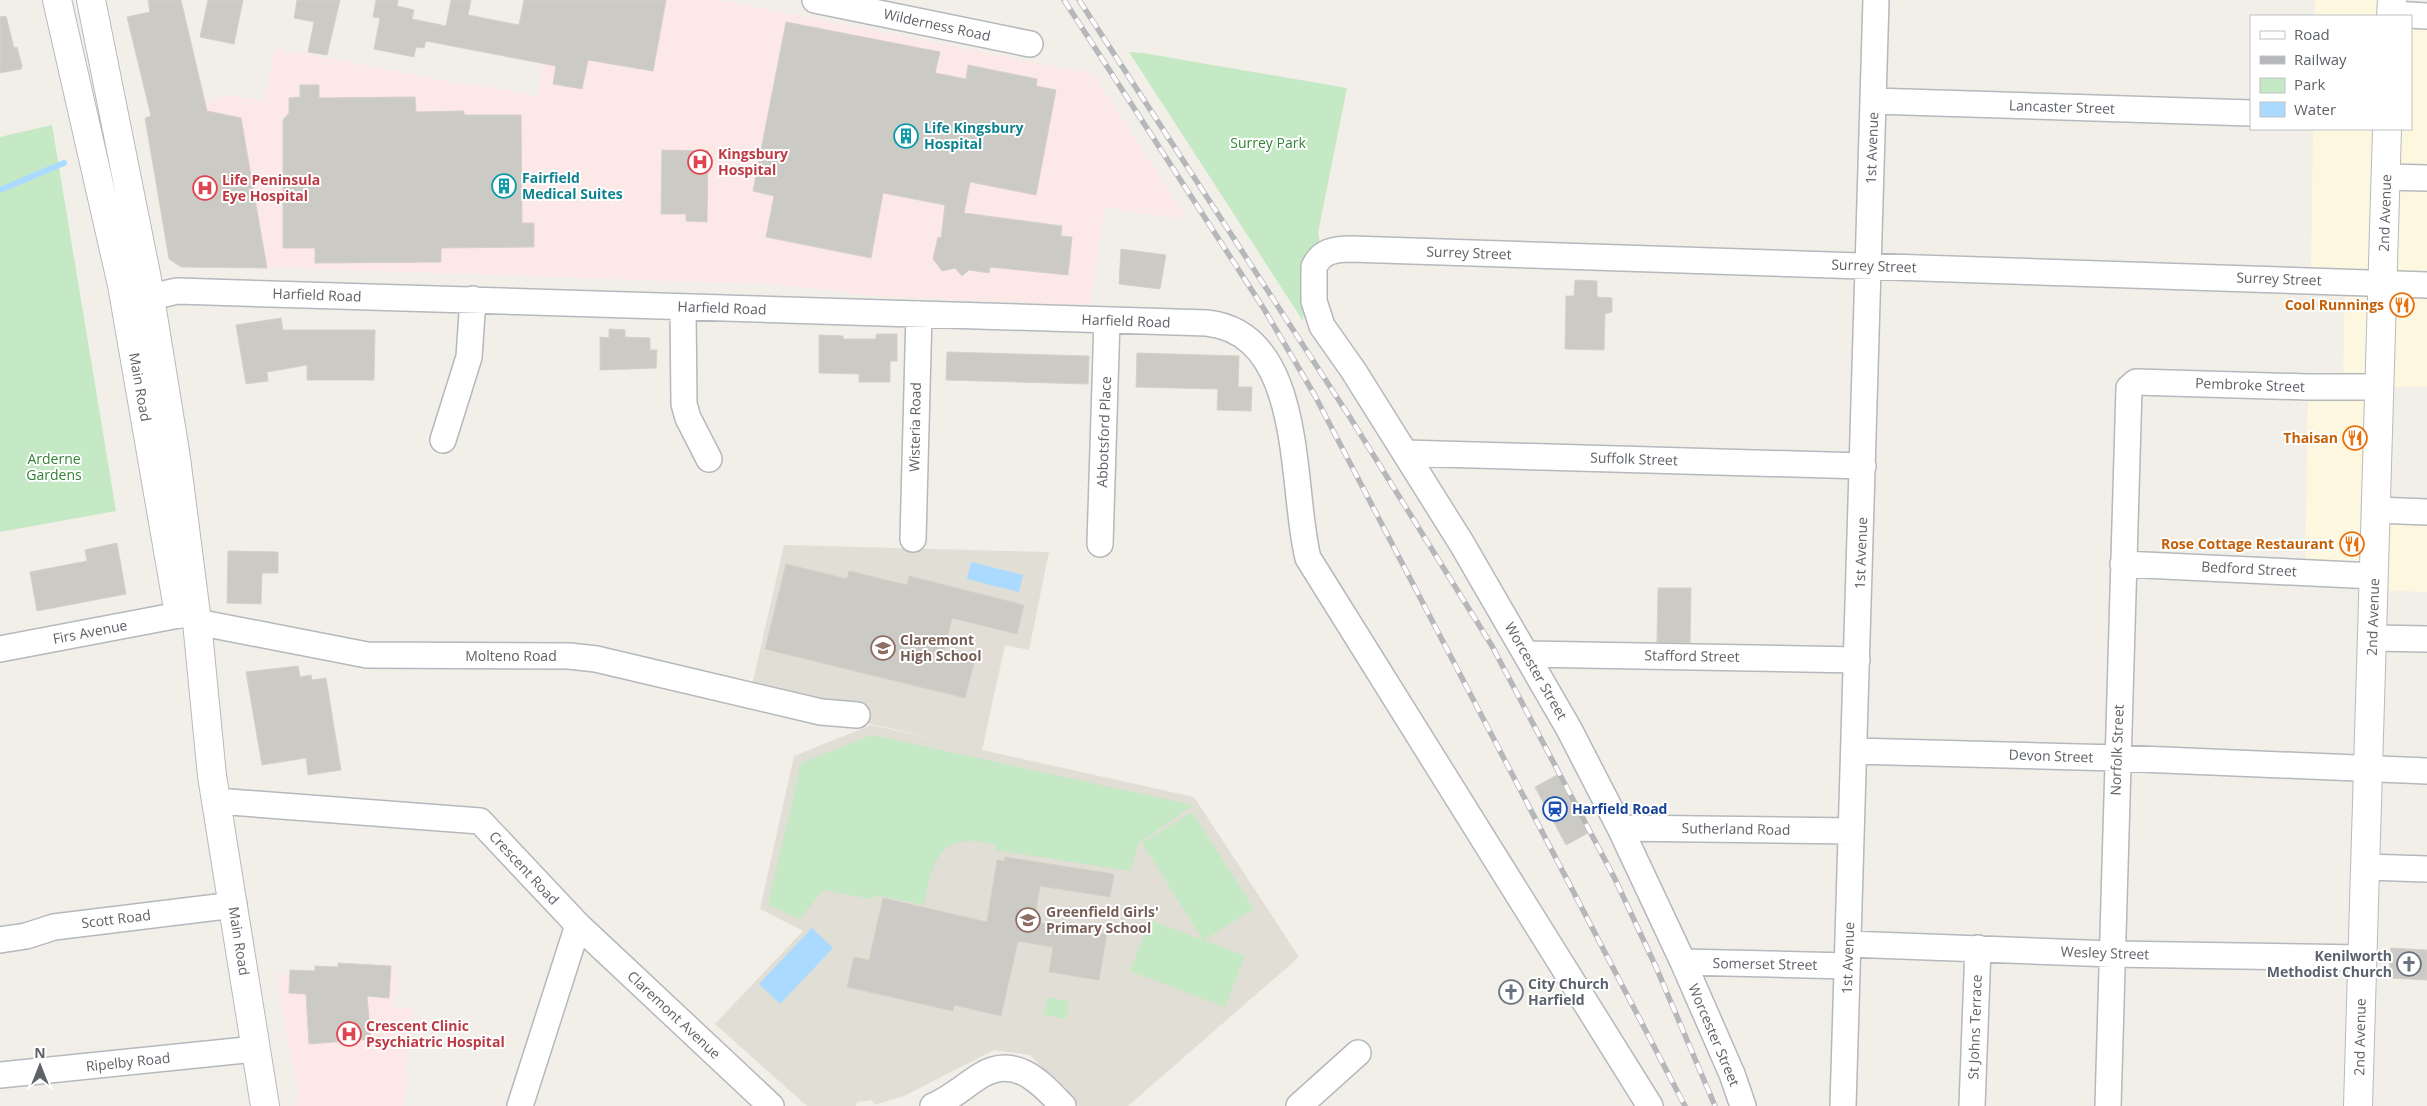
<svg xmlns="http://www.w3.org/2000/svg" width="2427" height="1106" viewBox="0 0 2427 1106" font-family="'Open Sans',sans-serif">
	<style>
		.commercial { fill: #fef7e0 }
		.education { fill: #e1ded6 }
		.medical { fill: #fce8e6 }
		.green { fill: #c5e8c5 }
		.water { fill: #aadaff }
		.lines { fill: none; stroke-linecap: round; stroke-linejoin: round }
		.stream { stroke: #aadaff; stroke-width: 6 }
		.building { fill: #cccac5; stroke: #d6d1c6 }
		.street-casing { stroke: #b5b8bc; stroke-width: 28 }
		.secondary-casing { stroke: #b6babf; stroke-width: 30 }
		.street { stroke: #fff; stroke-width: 25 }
		.secondary { stroke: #fff; stroke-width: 28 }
		.rail-casing { stroke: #b6b7b8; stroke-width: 5.5 }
		.rail { stroke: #fff; stroke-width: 4; stroke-dasharray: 11; stroke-linecap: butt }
		.labels { text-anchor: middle; stroke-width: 4; stroke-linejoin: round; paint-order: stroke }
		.street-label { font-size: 14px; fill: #5f6368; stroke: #fff }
		.culture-label { font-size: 14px; font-weight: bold; fill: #0d838f; stroke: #fff; text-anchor: start }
		.park-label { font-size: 14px; fill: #348238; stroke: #fff }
		.health-label { font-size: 14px; font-weight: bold; fill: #be3a42; stroke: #fff; text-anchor: start }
		.food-label { font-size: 14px; font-weight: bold; fill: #c56008; stroke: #fff; text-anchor: end }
		.education-label { font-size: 14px; font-weight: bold; fill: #785e54; stroke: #fff; text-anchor: start }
		.transit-label { font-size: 14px; font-weight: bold; fill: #164399; stroke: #fff; text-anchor: start }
		.worship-label { font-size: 14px; font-weight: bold; fill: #5b616d; stroke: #fff; text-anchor: end }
	</style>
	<rect width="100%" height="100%" fill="#f1efe8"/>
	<path class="commercial" d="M2315,0H2392L2427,16V387H2392L2376,509L2427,512V592L2374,590L2305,572L2308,387H2343L2345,282L2311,280L2313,129H2411V16H2315Z"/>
	<path class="education" d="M784,545L1049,552L1029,650L1005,645L982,750L1194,797L1299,957L1128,1106H1078L1030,1055L994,1050L904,1096L874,1105L872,1100L857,1102L856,1106H807L715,1024L803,931L760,909L794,756L871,725L949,742L858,721L752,685Z"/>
	<path class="medical" d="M556,0H720L1093,74L1187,218L1146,214L1105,207L1090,305L881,297L783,285L267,267H181L169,259L145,118L228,95L264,101L275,48L473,86L474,84L537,96Z
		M338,963L396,966L397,987L393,1007L413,1009L405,1071L408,1072L404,1106H294L300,1095L287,1038L277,973L290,974V970L315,971V966L337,967Z"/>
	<path class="green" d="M1129,52L1143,53L1347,88L1318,233L1321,246L1306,270L1303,321Z
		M52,125L116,511L0,532V137Z
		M872,735L1193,805L1139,843L1130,871L996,850V845C986,843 975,840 965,841C933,844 929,881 924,905L876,895L871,899L823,890L800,919L768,905L801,763Z
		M1192,812L1254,909L1204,940L1245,956L1225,1007L1130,971L1150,920L1203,940L1142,843Z
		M1047,997L1069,1001L1066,1019L1044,1015Z"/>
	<path class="water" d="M971,562L1023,575L1019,592L967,579Z
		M812,928L833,948L780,1004L759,984Z"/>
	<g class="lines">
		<path class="stream" d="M0,190L64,163"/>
	</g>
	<path class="building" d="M148,0H181L207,111L241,118L267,268L181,267L169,259L145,118L151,116L127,17L150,12Z
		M208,0H243L234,44L200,37Z
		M297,0H340L327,55L308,52L314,22L294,18Z
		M376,0H398L397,6L414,10L412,19L446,26L451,0H471L468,15L519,25L524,0H666L653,71L588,60L582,89L553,84L556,66L426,41L424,48L416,47L414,57L374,49L380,18L373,17Z
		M6,16L14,48L17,47L22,66L21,69L0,73V17Z
		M786,22L940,52L935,73L966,79L968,65L1037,79L1036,86L1056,90L1036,195L970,182L964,213L1062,226L1061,236L1072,237L1068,275L990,267L989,273L969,270L962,276L955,268L942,271L933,259L938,237L941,238L945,205L883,193L871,258L766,237L774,196L753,191Z
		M300,85H319V98L415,97L416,112L464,111V115H521L522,223H534V247L441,248V262L315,263V248H283V120L289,113V98L300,97Z
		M662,150L708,151L707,222L686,221V214H661Z
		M1121,249L1166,255L1160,289L1119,284Z
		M1575,280L1597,281V297L1612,298V312L1605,314L1604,350L1565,349L1566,296H1574Z
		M281,318L283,330H375L374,380H307V365L267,372L268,381L246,384L236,325Z
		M609,329L625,330V337L650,338V350H657L656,368L600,370V337L609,338Z
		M876,334H897V361H890V382H859V374L819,373V335L843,336V339H876Z
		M947,352L1089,356L1088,384L946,380Z
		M1137,353L1239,356L1238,387H1252L1251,411L1217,410L1218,389L1136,387Z
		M117,543L126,594L37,611L30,572L87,561L85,550Z
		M228,551L278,552V573H262L261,604L227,603Z
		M786,564L847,579L849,571L907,585L909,576L1024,605L1017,634L952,618L943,656L974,663L965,698L765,649Z
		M1658,588H1691L1690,643L1657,642Z
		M298,666L300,677L311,675L312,680L326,678L341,770L308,775L306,758L262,765L246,672Z
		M1557,775L1588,833L1566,845L1535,787Z
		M1005,857L1114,874L1110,897L1040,886L1034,922L1107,934L1099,980L1049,972L1053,947L1018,941L1001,1016L954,1005L953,1011L847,987L854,957L869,960L883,898L987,922L997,860L1004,861Z
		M2391,948L2427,950V980L2389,978Z
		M338,963L391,966L389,998L367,996L371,1039L309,1044L306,994L289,993L290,970L315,971V966L338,967Z"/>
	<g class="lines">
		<g class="street-casing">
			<path id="street" d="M815,0L1030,44
				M2391,14L2427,16
				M1873,101L2251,113
				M2386,177L2427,178
				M130,302L177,291L1207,323C1306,334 1290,487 1308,558L1650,1106
				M683,307L684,404L688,418L709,459
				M443,440L469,357L473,299
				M1405,453L1863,466
				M2376,510L2427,512
				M913,539L919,314
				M1100,544L1107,320
				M2123,564L2374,576
				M197,622L367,655L569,656L596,659L821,712L857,715
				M2373,638L2427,639
				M0,649L179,615
				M1527,654L1857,660
				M1854,751L2117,758L2427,771
				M216,801L480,821L578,925L771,1106
				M1620,828L1851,831
				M2366,867L2427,869
				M0,940L26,936L54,927L234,905
				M1848,944L2112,954L2362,958
				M1683,962L1847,966
				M0,1075L256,1049
				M520,1106L578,925
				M933,1106C950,1099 964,1086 980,1076C1015,1054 1040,1082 1063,1106
				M1299,1106L1358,1053
				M1743,1106L1732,1074L1683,962L1620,828L1569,729L1462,544L1353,370L1322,326L1314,301V267C1321,251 1335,249 1351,249L2427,285
				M1843,1106L1876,0
				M1972,1106L1978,948
				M2108,1106L2129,388L2136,382L2308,387H2380"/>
		</g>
		<g class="secondary-casing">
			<path id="secondary" d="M57,0L122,285L179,614
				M91,0L147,279L176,458L197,622L212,776L265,1106
				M2391,16L2392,0
				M2358,1106L2387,129"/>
		</g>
		<use href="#street" class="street"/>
		<use href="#secondary" class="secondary"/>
		<g class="rail-casing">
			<path id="rail" d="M1064,0L1264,309L1314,394L1685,1106
				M1079,0L1351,419L1492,646L1615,879L1656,967L1715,1106"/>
		</g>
		<use href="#rail" class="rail"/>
	</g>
	<defs>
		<g id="building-ring" transform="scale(1.25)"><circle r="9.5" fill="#fff" stroke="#0f9aa8" stroke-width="1.5"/><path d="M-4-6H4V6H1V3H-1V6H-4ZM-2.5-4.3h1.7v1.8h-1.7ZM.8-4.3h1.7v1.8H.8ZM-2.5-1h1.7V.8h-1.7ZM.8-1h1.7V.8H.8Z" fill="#0f9aa8"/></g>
		<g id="hospital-ring" transform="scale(1.25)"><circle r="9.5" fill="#fff" stroke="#e0444e" stroke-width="1.5"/><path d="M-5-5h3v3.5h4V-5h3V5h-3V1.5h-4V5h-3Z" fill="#e0444e"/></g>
		<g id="restaurant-ring" transform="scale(1.25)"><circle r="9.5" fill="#fff" stroke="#e8710a" stroke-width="1.5"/><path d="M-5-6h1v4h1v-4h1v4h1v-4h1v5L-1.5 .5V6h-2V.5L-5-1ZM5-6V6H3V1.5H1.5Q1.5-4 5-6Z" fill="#e8710a"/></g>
		<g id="school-ring" transform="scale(1.25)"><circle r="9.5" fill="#fff" stroke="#8d6e63" stroke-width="1.5"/><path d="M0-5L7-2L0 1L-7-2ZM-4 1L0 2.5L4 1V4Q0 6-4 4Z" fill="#8d6e63"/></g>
		<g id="station-ring" transform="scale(1.25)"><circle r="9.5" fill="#fff" stroke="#1a4fb4" stroke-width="1.5"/><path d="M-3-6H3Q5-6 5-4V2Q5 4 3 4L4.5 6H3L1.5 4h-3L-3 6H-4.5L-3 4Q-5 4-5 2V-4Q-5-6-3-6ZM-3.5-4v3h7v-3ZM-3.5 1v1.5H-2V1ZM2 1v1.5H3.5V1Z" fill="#1a4fb4"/></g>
		<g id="church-ring" transform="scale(1.25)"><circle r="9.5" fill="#fff" stroke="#6b7280" stroke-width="1.5"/><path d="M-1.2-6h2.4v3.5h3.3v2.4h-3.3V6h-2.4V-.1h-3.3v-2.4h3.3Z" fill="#6b7280"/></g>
	</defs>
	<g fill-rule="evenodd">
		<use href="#building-ring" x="906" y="136"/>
		<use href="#hospital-ring" x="700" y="162"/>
		<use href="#building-ring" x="504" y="186"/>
		<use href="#hospital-ring" x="205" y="188"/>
		<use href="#restaurant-ring" x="2402" y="305"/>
		<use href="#restaurant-ring" x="2355" y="438"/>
		<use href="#restaurant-ring" x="2352" y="544"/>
		<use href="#school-ring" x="883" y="648"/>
		<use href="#station-ring" x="1555" y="809"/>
		<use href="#school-ring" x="1028" y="920"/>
		<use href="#church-ring" x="2409" y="964"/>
		<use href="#church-ring" x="1511" y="992"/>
		<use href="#hospital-ring" x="349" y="1034"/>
	</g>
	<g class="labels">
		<g class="street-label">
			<text transform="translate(937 25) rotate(12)" y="5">Wilderness Road</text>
			<text transform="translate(2062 107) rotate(2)" y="5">Lancaster Street</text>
			<text transform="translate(1872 148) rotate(-88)" y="5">1st Avenue</text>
			<text transform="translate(2385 213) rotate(-88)" y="5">2nd Avenue</text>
			<text transform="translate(1469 253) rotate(2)" y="5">Surrey Street</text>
			<text transform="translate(1874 266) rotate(2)" y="5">Surrey Street</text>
			<text transform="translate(2279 279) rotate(2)" y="5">Surrey Street</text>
			<text transform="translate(317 295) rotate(2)" y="5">Harfield Road</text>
			<text transform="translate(722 308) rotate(2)" y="5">Harfield Road</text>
			<text transform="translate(1126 321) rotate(2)" y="5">Harfield Road</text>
			<text transform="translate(2250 385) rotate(2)" y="5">Pembroke Street</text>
			<text transform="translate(140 387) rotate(80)" y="5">Main Road</text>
			<text transform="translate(915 427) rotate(-89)" y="5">Wisteria Road</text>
			<text transform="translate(1104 432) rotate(-88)" y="5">Abbotsford Place</text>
			<text transform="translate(1634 459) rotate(2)" y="5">Suffolk Street</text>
			<text transform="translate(1861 553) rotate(-88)" y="5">1st Avenue</text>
			<text transform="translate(2249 569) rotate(3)" y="5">Bedford Street</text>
			<text transform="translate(2373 617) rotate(-88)" y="5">2nd Avenue</text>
			<text transform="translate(90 632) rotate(-11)" y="5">Firs Avenue</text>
			<text x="511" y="661">Molteno Road</text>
			<text transform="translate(1692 656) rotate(1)" y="5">Stafford Street</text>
			<text transform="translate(1536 671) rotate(60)" y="5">Worcester Street</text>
			<text transform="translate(2117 750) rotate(-88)" y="5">Norfolk Street</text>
			<text transform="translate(2051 756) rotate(2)" y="5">Devon Street</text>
			<text transform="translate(1736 829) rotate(1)" y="5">Sutherland Road</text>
			<text transform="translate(524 868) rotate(47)" y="5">Crescent Road</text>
			<text transform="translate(116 919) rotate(-7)" y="5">Scott Road</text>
			<text transform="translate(239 941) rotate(81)" y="5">Main Road</text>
			<text transform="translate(2105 953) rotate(2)" y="5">Wesley Street</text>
			<text transform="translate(1848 958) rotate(-88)" y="5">1st Avenue</text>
			<text transform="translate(1765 964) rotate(1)" y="5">Somerset Street</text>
			<text transform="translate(674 1015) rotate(43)" y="5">Claremont Avenue</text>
			<text transform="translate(1975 1027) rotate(-88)" y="5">St Johns Terrace</text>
			<text transform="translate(1714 1035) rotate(67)" y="5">Worcester Street</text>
			<text transform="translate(2360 1037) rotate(-89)" y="5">2nd Avenue</text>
			<text transform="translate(128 1062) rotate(-6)" y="5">Ripelby Road</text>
		</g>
		<g class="culture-label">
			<text x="924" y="133">Life Kingsbury<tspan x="924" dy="16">Hospital</tspan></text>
			<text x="522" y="183">Fairfield<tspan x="522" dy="16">Medical Suites</tspan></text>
		</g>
		<g class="park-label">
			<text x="1268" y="148">Surrey Park</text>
			<text x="54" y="464">Arderne<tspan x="54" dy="16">Gardens</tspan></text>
		</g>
		<g class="health-label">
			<text x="718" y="159">Kingsbury<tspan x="718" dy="16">Hospital</tspan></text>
			<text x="222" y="185">Life Peninsula<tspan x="222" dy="16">Eye Hospital</tspan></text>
			<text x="366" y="1031">Crescent Clinic<tspan x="366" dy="16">Psychiatric Hospital</tspan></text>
		</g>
		<g class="food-label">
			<text x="2384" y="310">Cool Runnings</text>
			<text x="2338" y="443">Thaisan</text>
			<text x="2334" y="549">Rose Cottage Restaurant</text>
		</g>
		<g class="education-label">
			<text x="900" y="645">Claremont<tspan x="900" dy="16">High School</tspan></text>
			<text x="1046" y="917">Greenfield Girls'<tspan x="1046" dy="16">Primary School</tspan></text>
		</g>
		<g class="transit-label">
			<text x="1572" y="814">Harfield Road</text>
		</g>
		<g class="worship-label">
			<text x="2392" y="961">Kenilworth<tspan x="2392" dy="16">Methodist Church</tspan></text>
			<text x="1528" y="989" text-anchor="start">City Church<tspan x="1528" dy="16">Harfield</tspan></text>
		</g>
	</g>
	<rect x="2250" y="15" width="162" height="115" fill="#ffffff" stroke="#bfc1c3"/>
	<rect x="2260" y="31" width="25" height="8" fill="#ffffff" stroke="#bfc1c3"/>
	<text x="2294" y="40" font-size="15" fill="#5f6368">Road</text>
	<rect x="2260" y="56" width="25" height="8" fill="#b6b7b8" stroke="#bfc1c3"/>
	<text x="2294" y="65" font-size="15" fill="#5f6368">Railway</text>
	<rect x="2260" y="78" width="25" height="15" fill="#c5e8c5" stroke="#bfc1c3"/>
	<text x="2294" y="90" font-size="15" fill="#5f6368">Park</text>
	<rect x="2260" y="102" width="25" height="15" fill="#aadaff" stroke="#bfc1c3"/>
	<text x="2294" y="115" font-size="15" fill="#5f6368">Water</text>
	<g transform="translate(40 1066)" stroke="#ffffff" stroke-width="4" paint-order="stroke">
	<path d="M0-4L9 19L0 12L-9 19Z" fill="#5f6368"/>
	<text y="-8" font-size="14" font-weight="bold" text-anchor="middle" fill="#5f6368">N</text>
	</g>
</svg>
